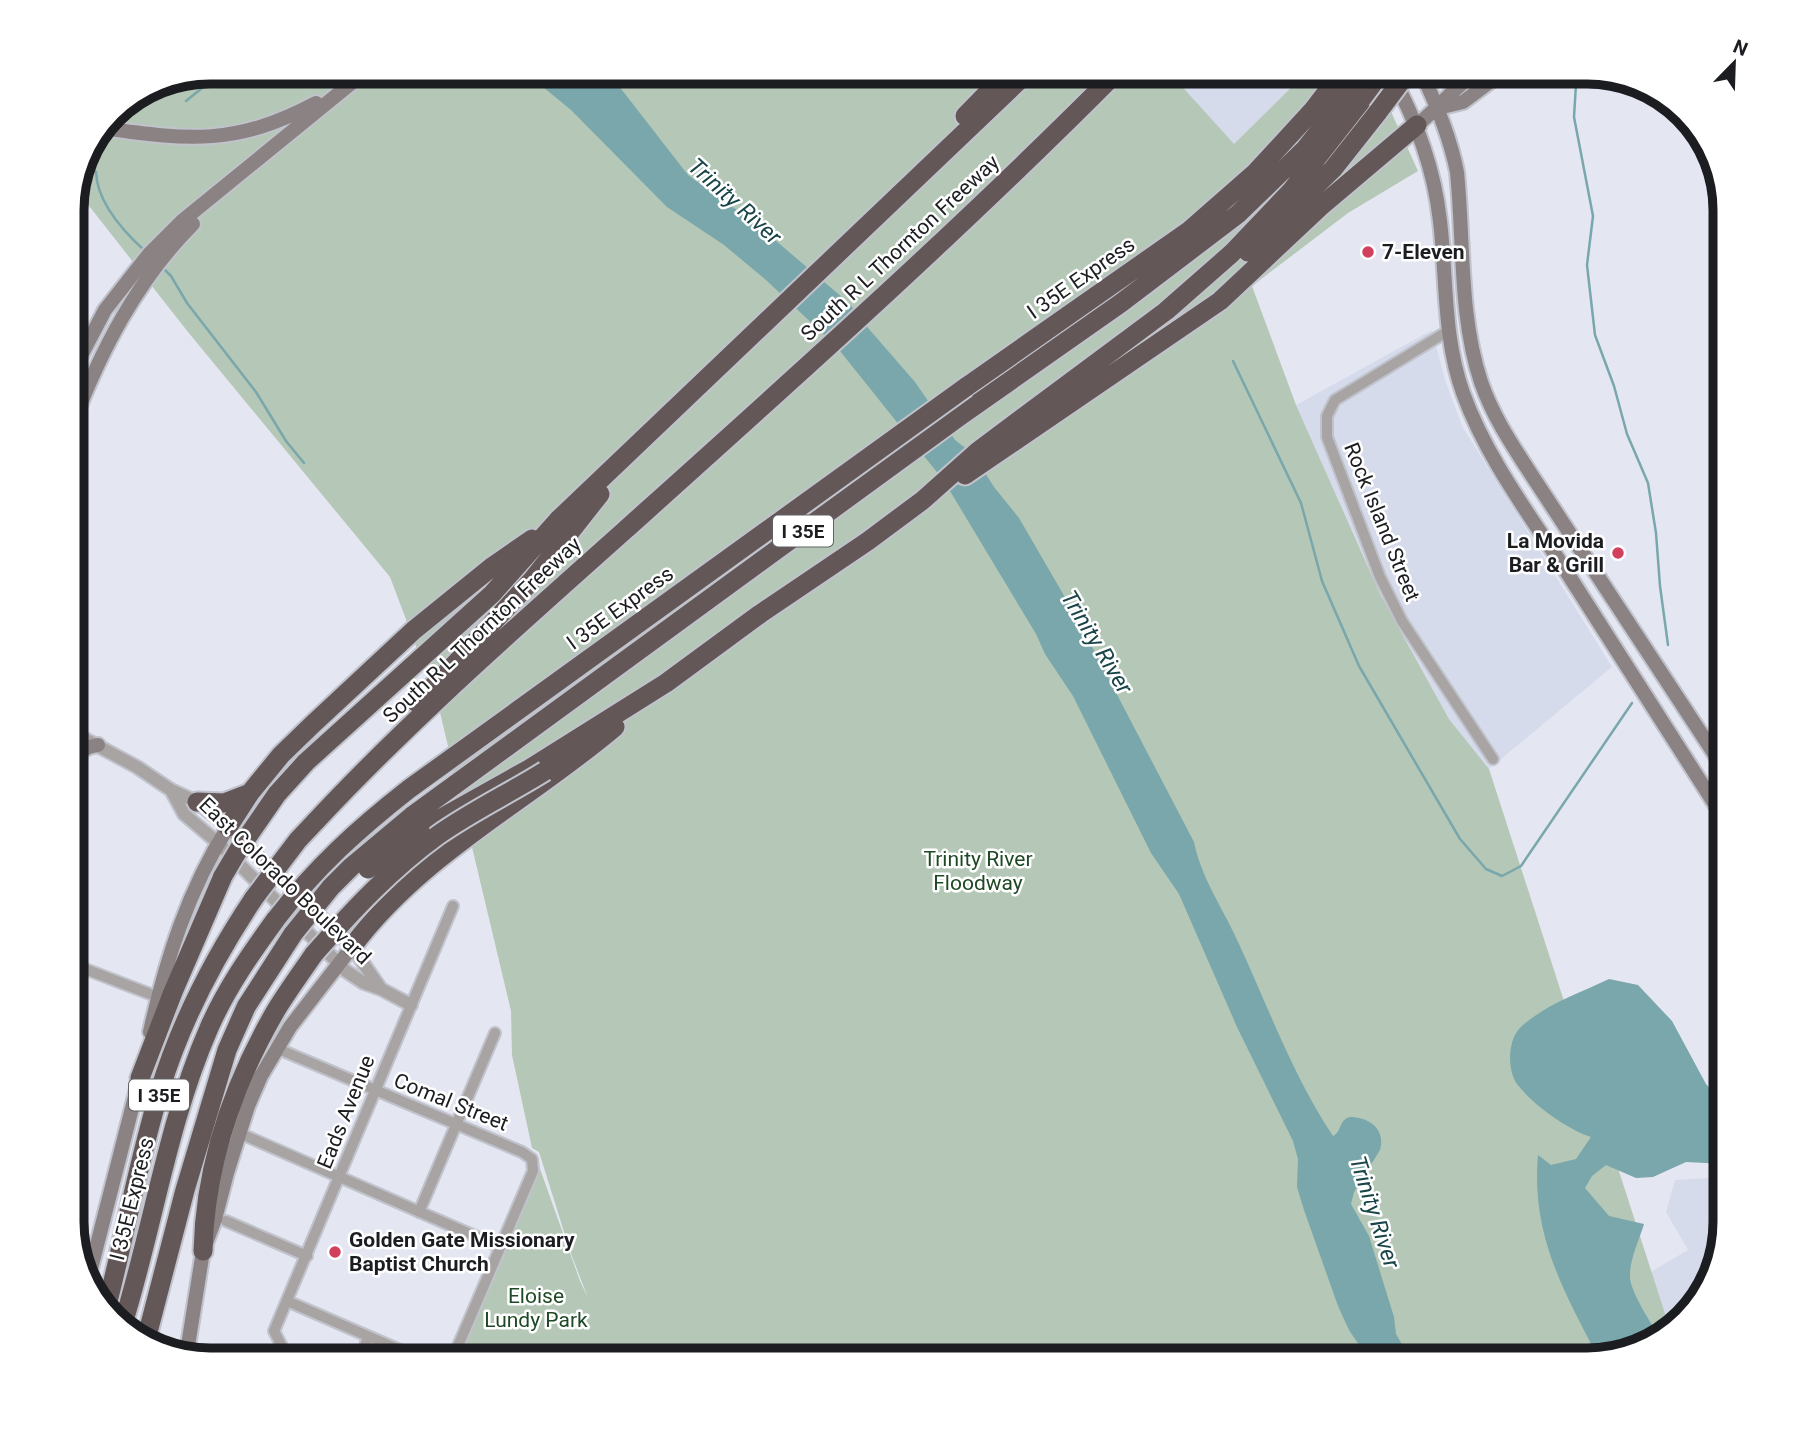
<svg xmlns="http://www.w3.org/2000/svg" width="1797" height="1432" viewBox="0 0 1797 1432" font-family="Roboto,sans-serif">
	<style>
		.built { fill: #d6dbec }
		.green { fill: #b5c7b6 }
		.water { fill: #79a7ab }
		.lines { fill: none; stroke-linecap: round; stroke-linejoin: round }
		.stream { stroke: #79a7ab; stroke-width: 2.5 }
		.minor-casing { stroke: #c0c3cc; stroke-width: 14 }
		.tertiary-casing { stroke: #c0c3cc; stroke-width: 16 }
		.secondary-casing { stroke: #c0c3cc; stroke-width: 18 }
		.motorway-casing { stroke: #c0c3cc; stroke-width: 23 }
		.minor { stroke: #a9a4a4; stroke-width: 10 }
		.tertiary { stroke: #a9a4a4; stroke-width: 12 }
		.secondary { stroke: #8b8383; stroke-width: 14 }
		.motorway { stroke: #635758; stroke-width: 19 }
		.motorway-bridge-casing { stroke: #c0c3cc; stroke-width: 23; stroke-linecap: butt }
		.motorway-bridge { stroke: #635758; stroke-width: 19 }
		.poi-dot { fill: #d1415e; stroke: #fff; stroke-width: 2.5 }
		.labels { text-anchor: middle; stroke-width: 5; stroke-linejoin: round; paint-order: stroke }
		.shield { fill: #fff; stroke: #606164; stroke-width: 2 }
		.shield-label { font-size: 19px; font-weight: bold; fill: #1c1d21 }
		.street-label { font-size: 21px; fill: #1c1d21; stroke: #fff }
		.poi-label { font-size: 21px; font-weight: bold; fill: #1c1d21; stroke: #fff; text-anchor: start }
		.park-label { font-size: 21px; fill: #1e4924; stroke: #fff }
		.water-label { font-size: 23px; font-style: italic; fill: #194448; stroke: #fff }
		.rim { fill: none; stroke: #1c1d21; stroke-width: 9 }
	</style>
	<rect width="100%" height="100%" fill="#e4e7f2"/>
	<path class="built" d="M1169,72H1307L1234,145Z
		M1432,330L1445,380L1462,426L1612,667L1489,769L1449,719L1380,594L1296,405Z
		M1725,1177V1222L1691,1313L1672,1328L1642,1277L1688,1250L1666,1212L1675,1180Z"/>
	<path class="green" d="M210,72H1169L1234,144L1307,72H1373L1418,171L1348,213L1252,286L1296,405L1380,594L1449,719L1489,769L1670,1329L1648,1346L1587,1360H458L539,1166L580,1281L588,1298L570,1251L539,1152L532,1148L512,1055L511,1011L438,704L390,577L188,332L75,188L86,149L119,106L158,82Z"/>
	<path class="water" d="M525,72H608L688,175L755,223L850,304L862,321L915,382L955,440L973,454L994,487L1019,518L1077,618L1194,842C1201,878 1224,910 1239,944C1269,1009 1293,1076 1333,1136C1342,1132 1339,1119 1350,1117C1369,1117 1386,1129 1380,1150L1354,1192L1351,1204L1369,1236L1394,1317L1396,1334L1411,1360H1369L1349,1330L1338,1306L1304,1210L1297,1187L1298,1159L1293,1141L1237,1027L1179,894L1151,853L1073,696L1045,654L1036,634L944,481L836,346L766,280L724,245L667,207L571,110Z
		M1609,979L1638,985L1672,1021L1706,1084L1725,1105V1164L1686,1162L1653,1177L1636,1178L1606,1165L1592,1176L1585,1188L1609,1216L1644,1224C1639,1241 1629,1260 1630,1278C1631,1292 1651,1324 1660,1337L1648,1346L1598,1357C1563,1290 1531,1234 1538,1155L1551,1165L1576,1159L1591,1137C1567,1129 1533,1105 1517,1084C1507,1070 1508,1041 1519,1029C1543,1005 1580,993 1609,979Z"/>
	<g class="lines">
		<path class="stream" d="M1580,72L1576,84L1574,117L1593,216L1587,265L1595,335L1614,386L1627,434L1648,483L1656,533L1660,586L1668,645
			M186,101L222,72
			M82,162L96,172
			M96,172C97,202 124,232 145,251
			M163,268L171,276L187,303L256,392L286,441L304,463
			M1233,361L1301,503L1322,581L1359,666L1460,839L1486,869L1502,876L1521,866L1632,703"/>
		<g class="minor-casing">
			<path id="minor" d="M1448,331L1335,400L1327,416V437L1380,577L1402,621L1493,759
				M72,381L87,388
				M72,964L158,997
				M276,1048L522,1152L532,1159L533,1171L452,1360
				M239,1133L500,1247
				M419,1212L495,1033
				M226,1221L307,1256
				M287,1301L423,1360
				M289,1360L274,1331L453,906
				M361,1360L368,1336"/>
		</g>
		<g class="tertiary-casing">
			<path id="tertiary" d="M72,732L137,767L171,790L197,802L221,821L352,947L381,989
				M171,790L184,814L218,843L346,971L364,983L381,989L411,1005"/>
		</g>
		<g class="secondary-casing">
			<path id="secondary" d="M1390,72C1416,119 1434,167 1440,221C1447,279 1443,337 1463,393C1486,457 1529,514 1566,571C1619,654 1672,737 1725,820
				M1421,72C1437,105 1450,137 1457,172C1464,242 1459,316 1481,382C1492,414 1509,440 1527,468L1725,770
				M1438,108L1463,102L1503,72
				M1417,125C1438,108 1454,88 1476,72
				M102,128C190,140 235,146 316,103
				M72,373L105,310L149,254L182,221L365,72
				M72,425C101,351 136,281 193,224
				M72,756L89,747L98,745
				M72,894L74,881L72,837
				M150,1032C166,959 188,891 228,827
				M87,1284L142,1069
				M187,1352L203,1251L215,1219L227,1173L248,1106L261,1076L290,1027L352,947"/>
		</g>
		<g class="motorway-casing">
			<path id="motorway" d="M965,116L1008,72
				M1248,252L1333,169L1378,112
				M966,387L1190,230L1255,173L1313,110L1342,72
				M965,475L1220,301L1320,207L1417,125
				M417,703L454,665L533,579L600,494
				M277,794L306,762L492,594L558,520L1028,72
				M197,802L224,803L250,793
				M412,816L960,416L1121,303L1238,214L1305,149L1366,73
				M315,822C411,719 519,625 624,531C791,381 959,231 1117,72
				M228,827L250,793L281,755L313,724L414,630L493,566L532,539
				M420,830L529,769L666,683L760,614L868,541L923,500L978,451L1166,311L1232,253L1291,191L1359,104L1381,72
				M352,947C421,854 528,801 615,727
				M140,1078L173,992L223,876
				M203,1251C205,1167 233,1085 275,1012C287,992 301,973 314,954
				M106,1309C125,1236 138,1162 160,1090C181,1021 214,958 254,898
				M122,1327C153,1228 167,1124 209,1028C226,989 251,953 276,919
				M147,1336L185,1190L227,1050L246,1007L293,934"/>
		</g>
		<use href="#minor" class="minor"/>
		<use href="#tertiary" class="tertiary"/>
		<use href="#secondary" class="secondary"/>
		<use href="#motorway" class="motorway"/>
		<g class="motorway-bridge-casing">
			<path id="motorway-bridge" d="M1378,112L1408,72
				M368,869L420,830
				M223,876L239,849L277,794
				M254,898L298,840L315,822
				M276,919C316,867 358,829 409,789L966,387
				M293,934L331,887L351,867L412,816
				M314,954C353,910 391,869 438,835C472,811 510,793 545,771"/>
		</g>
		<use href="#motorway-bridge" class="motorway-bridge"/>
	</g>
	<g class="poi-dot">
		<circle cx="1368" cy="252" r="7"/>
		<circle cx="1618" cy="553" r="7"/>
		<circle cx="335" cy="1252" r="7"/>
	</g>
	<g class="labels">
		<g class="shield">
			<rect x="773" y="515.5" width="60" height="31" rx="5"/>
			<rect x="129" y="1079.5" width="60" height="31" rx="5"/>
		</g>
		<g class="shield-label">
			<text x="803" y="538">I 35E</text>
			<text x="159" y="1102">I 35E</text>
		</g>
		<g class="street-label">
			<text transform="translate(900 248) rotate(-43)" y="7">South R L Thornton Freeway</text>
			<text transform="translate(1081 278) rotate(-35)" y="7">I 35E Express</text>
			<text transform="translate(1382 522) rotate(68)" y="7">Rock Island Street</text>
			<text transform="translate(620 608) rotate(-36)" y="7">I 35E Express</text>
			<text transform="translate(482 630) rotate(-43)" y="7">South R L Thornton Freeway</text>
			<text transform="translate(285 881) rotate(44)" y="7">East Colorado Boulevard</text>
			<text transform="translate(451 1102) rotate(22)" y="7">Comal Street</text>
			<text transform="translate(346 1112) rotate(-68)" y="7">Eads Avenue</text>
			<text transform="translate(132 1199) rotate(-76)" y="7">I 35E Express</text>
		</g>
		<g class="poi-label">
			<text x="1382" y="259">7-Eleven</text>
			<text x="1604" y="548" text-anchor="end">La Movida<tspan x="1604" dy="24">Bar &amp; Grill</tspan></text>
			<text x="349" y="1247">Golden Gate Missionary<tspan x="349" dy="24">Baptist Church</tspan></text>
		</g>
		<g class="park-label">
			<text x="978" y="866">Trinity River<tspan x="978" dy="24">Floodway</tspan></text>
			<text x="536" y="1303">Eloise<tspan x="536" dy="24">Lundy Park</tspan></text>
		</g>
		<g class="water-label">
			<text transform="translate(735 201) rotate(42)" y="8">Trinity River</text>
			<text transform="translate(1097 642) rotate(59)" y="8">Trinity River</text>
			<text transform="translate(1375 1212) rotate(72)" y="8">Trinity River</text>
		</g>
	</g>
	<path d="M0 0H1797V1432H0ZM210 84H1587A126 126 0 0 1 1713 210V1222A126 126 0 0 1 1587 1348H210A126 126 0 0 1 84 1222V210A126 126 0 0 1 210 84Z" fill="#fff" fill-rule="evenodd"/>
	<path class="rim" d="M210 84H1587A126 126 0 0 1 1713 210V1222A126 126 0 0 1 1587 1348H210A126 126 0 0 1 84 1222V210A126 126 0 0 1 210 84Z"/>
	<g transform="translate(1734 63) rotate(23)" stroke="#ffffff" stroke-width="5" paint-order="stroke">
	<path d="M0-5L12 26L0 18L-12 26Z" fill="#1c1d21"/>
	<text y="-10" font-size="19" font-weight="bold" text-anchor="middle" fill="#1c1d21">N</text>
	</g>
</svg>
